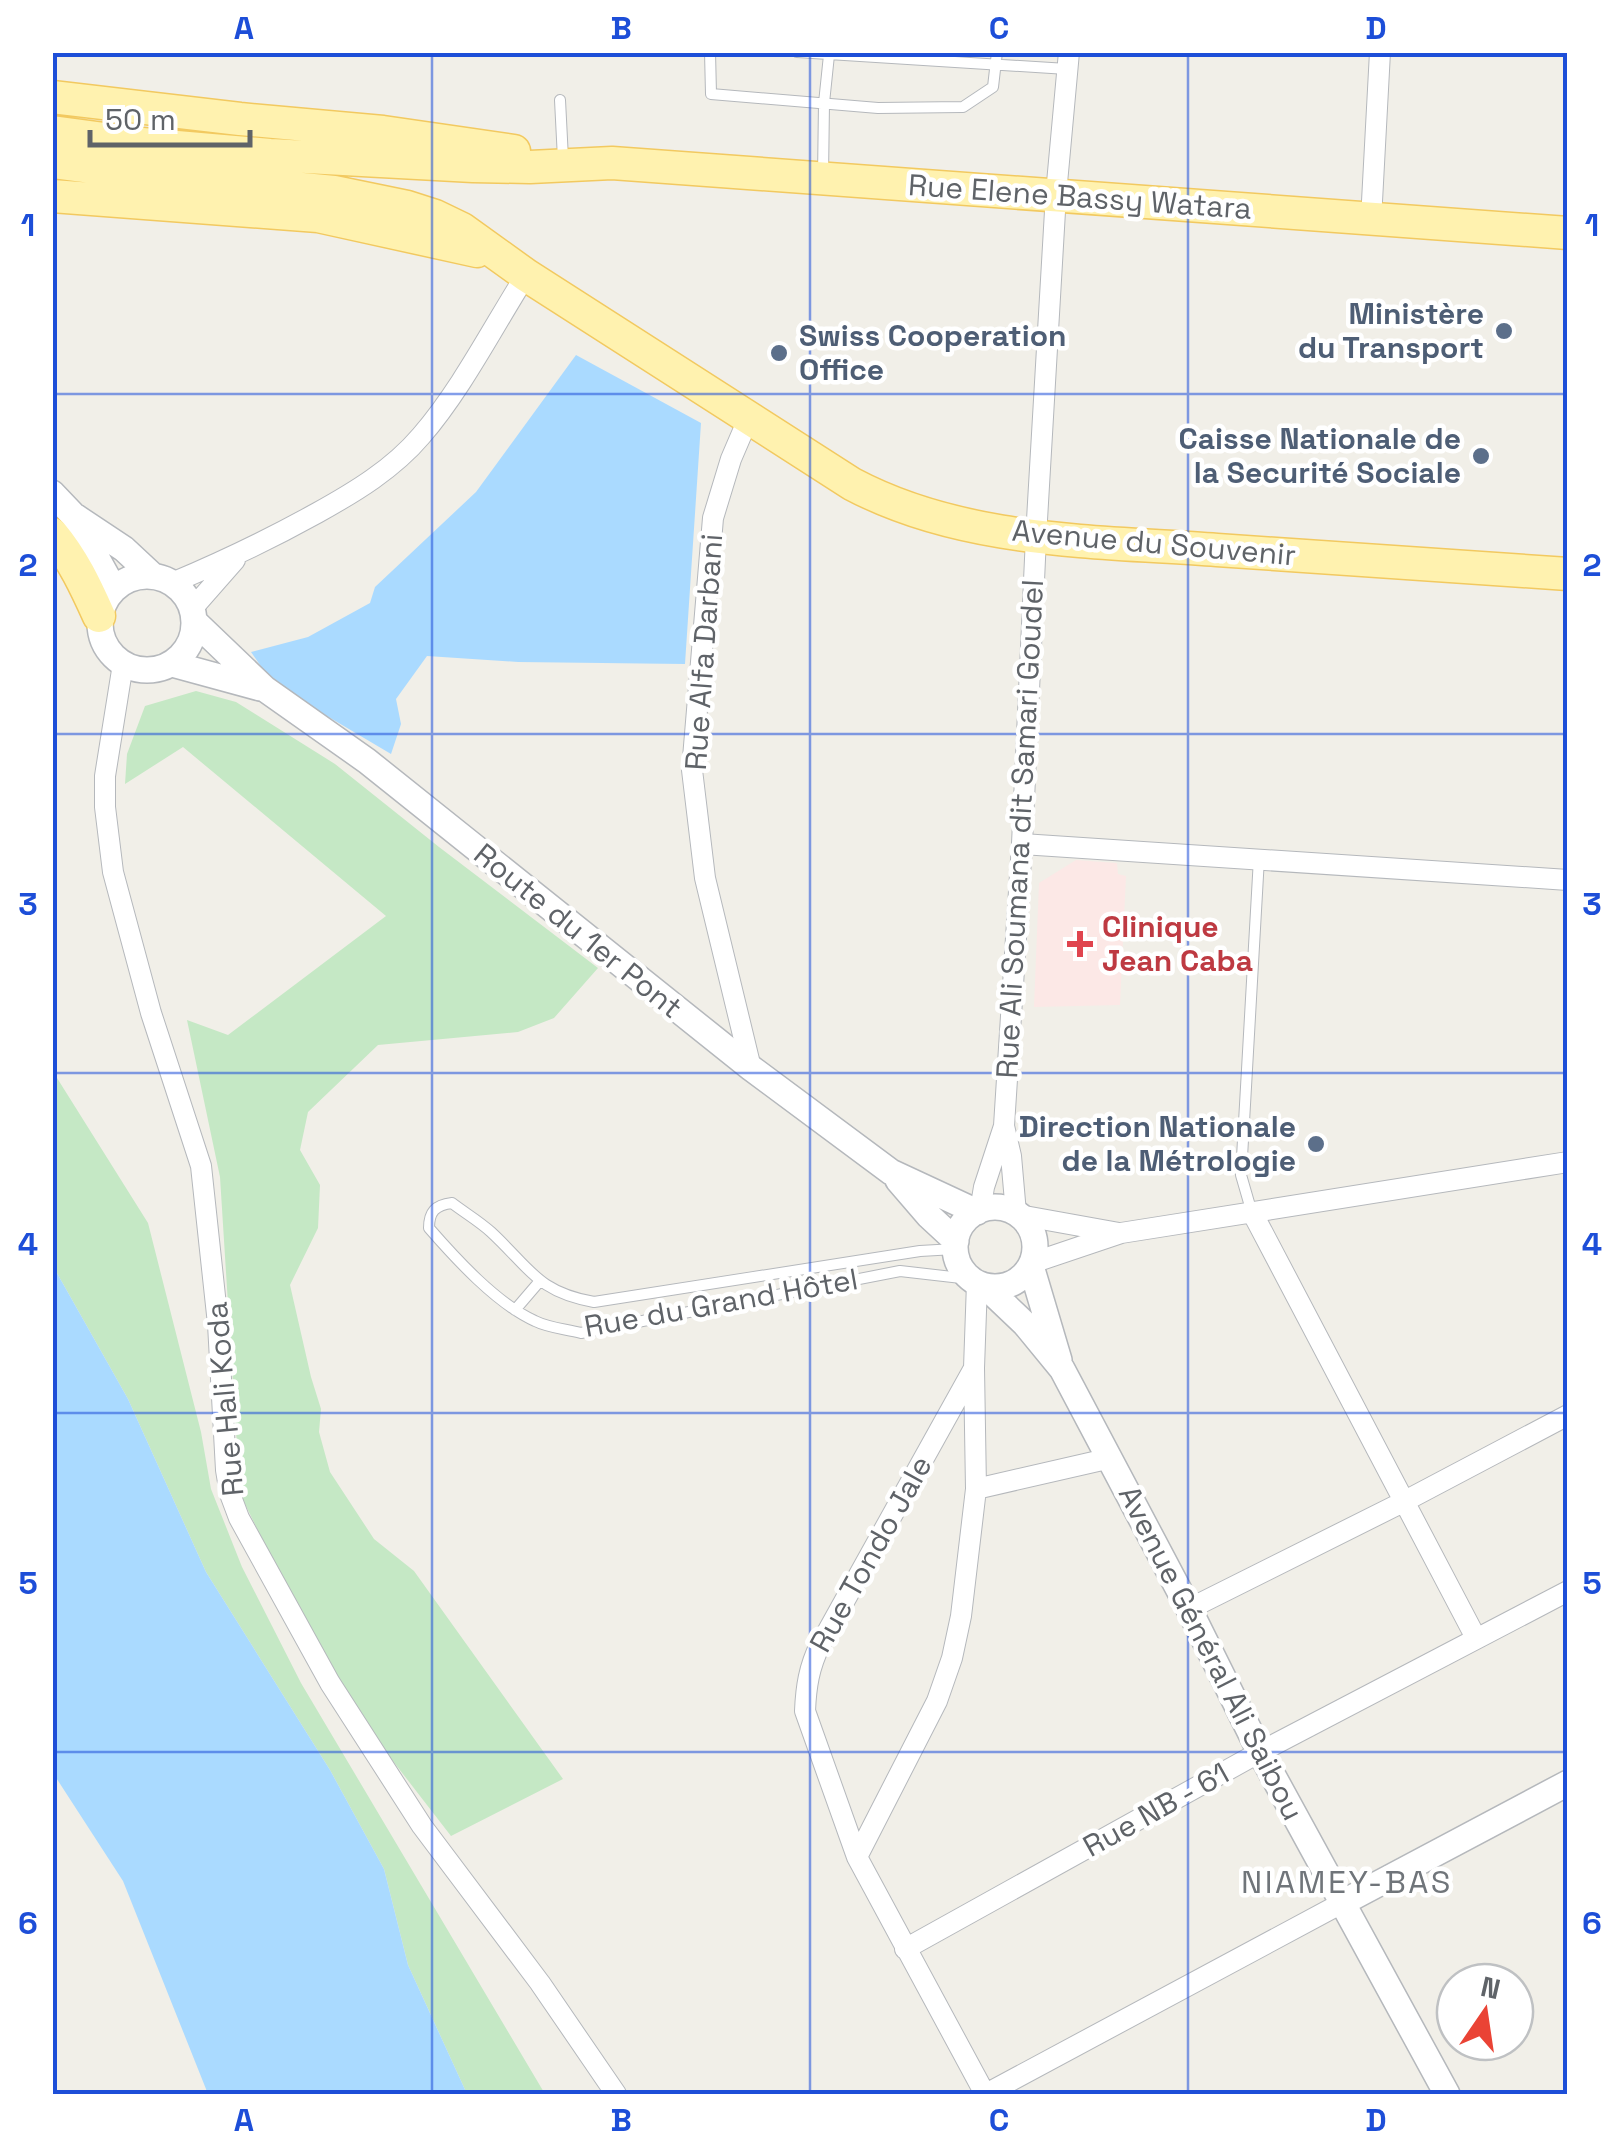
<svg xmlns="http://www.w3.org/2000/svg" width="1620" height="2147" viewBox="0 0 1620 2147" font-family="'Space Grotesk',sans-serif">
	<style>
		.medical { fill: #fce8e6 }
		.green { fill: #c5e8c5 }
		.water { fill: #aadaff }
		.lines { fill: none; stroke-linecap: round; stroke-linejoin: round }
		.service-casing { stroke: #b5b8bc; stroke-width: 12 }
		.minor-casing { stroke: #b5b8bc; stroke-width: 22 }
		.tertiary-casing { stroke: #b5b8bc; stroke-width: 28 }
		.primary-casing { stroke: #f2c960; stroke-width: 35 }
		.service { stroke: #fff; stroke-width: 10 }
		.minor { stroke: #fff; stroke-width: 20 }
		.tertiary { stroke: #fff; stroke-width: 25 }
		.primary { stroke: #fff2af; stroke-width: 32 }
		.grid { fill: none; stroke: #1d4ed8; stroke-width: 2.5; stroke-opacity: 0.55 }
		.service-dot { fill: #5c6f8a; stroke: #fff; stroke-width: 4 }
		.health-dot { fill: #e0444e; stroke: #fff; stroke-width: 4 }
		.labels { text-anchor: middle; stroke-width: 9; stroke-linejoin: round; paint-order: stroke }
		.street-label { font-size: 30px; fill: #5f6368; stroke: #fff }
		.service-label { font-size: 30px; font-weight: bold; fill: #4e5e75; stroke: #fff; text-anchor: end }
		.health-label { font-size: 30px; font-weight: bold; fill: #be3a42; stroke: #fff; text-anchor: start }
		.neighbourhood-label { font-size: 32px; letter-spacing: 2.5px; fill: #70757a; stroke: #fff }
		.neatline { fill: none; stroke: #1d4ed8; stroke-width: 4 }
		.grid-label { font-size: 32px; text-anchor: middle; font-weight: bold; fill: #1d4ed8 }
	</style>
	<rect width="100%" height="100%" fill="#f1efe8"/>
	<path class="medical" d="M1076,860L1117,863L1118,874L1126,876L1120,1005L1034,1007L1039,883Z"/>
	<path class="green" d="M196,691L236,702L335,764L439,847L598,968L554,1018L518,1032L378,1045L308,1112L300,1150L320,1185L318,1228L290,1285L311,1377L321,1409L319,1432L330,1472L374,1539L414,1571L563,1779L451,1836L372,1734L327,1670L240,1494L220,1177L187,1020L228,1035L386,916L183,747L125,784L127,754L145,706Z
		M52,1070L148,1223L201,1432L211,1489L242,1567L301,1683L545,2094H467L408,1965L384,1869L330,1770L206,1572L128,1399L53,1266Z"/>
	<path class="water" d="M576,355L701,423L685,664L518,662L427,656L396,699L401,724L391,754L273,684L251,652L308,637L370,603L375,587L476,492Z
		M53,1266L128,1399L206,1572L330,1770L384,1869L408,1965L467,2094H208L123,1881L53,1773Z"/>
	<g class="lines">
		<g class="service-casing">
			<path id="service" d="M710,52L711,94L878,108L963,107L993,87L997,52
				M797,52L1067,69
				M560,100L563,159
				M823,176L824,103L829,55
				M1252,1213L1241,1175L1259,858
				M955,1249L920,1251L594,1302C537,1292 530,1268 491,1232C479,1221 465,1213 452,1203C435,1205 429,1212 429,1228C456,1259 497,1304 535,1321C549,1328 566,1329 581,1333L900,1271L970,1279
				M515,1310L539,1282"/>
		</g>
		<g class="minor-casing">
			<path id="minor" d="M1371,220L1380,52
				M749,417L731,459L713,518L692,770L705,878L751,1068
				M172,583C222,562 270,539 317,513C355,492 393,469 421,436C461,390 493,327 526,275
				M192,609L235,560
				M123,664L105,776V807L113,872L151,1013L201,1166L218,1324L226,1470L230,1494L239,1518L330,1683L422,1826L540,1983L616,2094
				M1022,844L1568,880
				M1004,1126L1011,1156L1016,1213
				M980,1211L984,1187L1004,1126L1022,844L1036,537L1056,194L1069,52
				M1253,1214L1476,1638
				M1019,1215L1119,1233
				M1032,1263L1121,1233L1568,1162
				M974,1368L820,1645C809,1667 806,1687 805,1711L857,1857L985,2094
				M976,1489L1111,1458
				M1189,1609L1405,1501L1568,1415
				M857,1857L937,1701L952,1658L961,1616L976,1489L974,1368L977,1283
				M905,1949L1260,1752L1568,1591
				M986,2094L1342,1903"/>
		</g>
		<g class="tertiary-casing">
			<path id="tertiary" d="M52,493L73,515L114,589
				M73,515L124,549L153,576
				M100 623a47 47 0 1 1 94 0a47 47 0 1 1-94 0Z
				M194,621L265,689L367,761L751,1068L891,1172L977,1212
				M172,664L260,688
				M898,1180L929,1216L956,1241
				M955 1247a40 40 0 1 1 80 0a40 40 0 1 1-80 0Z
				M1031,1266L1059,1360
				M985,1286L1025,1324L1062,1369L1189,1609L1260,1752L1447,2094
				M1342,1903L1568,1783"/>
		</g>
		<g class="primary-casing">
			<path id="primary" d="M52,97L240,119L383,132L514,151
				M52,132L142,144L270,155L473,166L530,167L612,163L1568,233
				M52,162L144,174L334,192L407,207L435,216L462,229L526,275L852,484C963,543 1095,541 1217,550C1334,558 1451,566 1568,574
				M52,196L318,216L477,251
				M52,534C73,559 86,587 99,616"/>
		</g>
		<use href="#service" class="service"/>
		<use href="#minor" class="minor"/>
		<use href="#tertiary" class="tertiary"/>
		<use href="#primary" class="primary"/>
	</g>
	<path class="grid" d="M432,52V2094M810,52V2094M1188,52V2094M52,394H1568M52,734H1568M52,1073H1568M52,1413H1568M52,1752H1568"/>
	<g class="service-dot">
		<circle cx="1504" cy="331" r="10"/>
		<circle cx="779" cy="353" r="10"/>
		<circle cx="1481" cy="456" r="10"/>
		<circle cx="1316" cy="1144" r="10"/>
	</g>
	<path class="health-dot" d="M1075 929h10v10h10v10h-10v10h-10v-10h-10v-10h10z"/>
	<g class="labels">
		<g class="street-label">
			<text transform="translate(1080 197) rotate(4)" y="10">Rue Elene Bassy Watara</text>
			<text transform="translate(1154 543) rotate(5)" y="10">Avenue du Souvenir</text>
			<text transform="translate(704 652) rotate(-86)" y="10">Rue Alfa Darbani</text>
			<text transform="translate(1020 829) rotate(-87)" y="10">Rue Ali Soumana dit Samari Goudel</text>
			<text transform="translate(578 931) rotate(39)" y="10">Route du 1er Pont</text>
			<text transform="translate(721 1303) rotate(-10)" y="10">Rue du Grand Hôtel</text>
			<text transform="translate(225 1399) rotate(-95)" y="10">Rue Hali Koda</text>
			<text transform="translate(871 1554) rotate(-61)" y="10">Rue Tondo Jale</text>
			<text transform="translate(1211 1653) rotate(63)" y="10">Avenue Général Ali Saibou</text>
			<text transform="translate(1156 1810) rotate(-29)" y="10">Rue NB - 61</text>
		</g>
		<g class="service-label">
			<text x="1484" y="324">Ministère<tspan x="1484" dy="34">du Transport</tspan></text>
			<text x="799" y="346" text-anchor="start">Swiss Cooperation<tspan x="799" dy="34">Office</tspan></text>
			<text x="1461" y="449">Caisse Nationale de<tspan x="1461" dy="34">la Securité Sociale</tspan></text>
			<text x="1296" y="1137">Direction Nationale<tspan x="1296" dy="34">de la Métrologie</tspan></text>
		</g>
		<g class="health-label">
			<text x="1102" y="937">Clinique<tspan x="1102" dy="34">Jean Caba</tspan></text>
		</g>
		<g class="neighbourhood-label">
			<text x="1347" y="1893">NIAMEY-BAS</text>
		</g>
	</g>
	<rect width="1620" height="2147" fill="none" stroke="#ffffff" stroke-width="110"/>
	<g transform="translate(1485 2012) rotate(13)"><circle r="48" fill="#ffffff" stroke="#bfc1c3" stroke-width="2.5"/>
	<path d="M0-8L18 38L0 25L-18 38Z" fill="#ea4335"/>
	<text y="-15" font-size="28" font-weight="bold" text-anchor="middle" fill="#5f6368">N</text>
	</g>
	<path d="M90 130v15h160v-15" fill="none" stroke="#5f6368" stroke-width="5"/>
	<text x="105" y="130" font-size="30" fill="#5f6368" stroke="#ffffff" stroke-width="8" paint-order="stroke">50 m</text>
	<rect x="55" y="55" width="1510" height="2037" class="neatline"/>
	<g class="grid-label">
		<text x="244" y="39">A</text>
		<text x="621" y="39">B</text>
		<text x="999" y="39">C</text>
		<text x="1376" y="39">D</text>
		<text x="28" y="236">1</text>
		<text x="1592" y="236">1</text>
		<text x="28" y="576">2</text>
		<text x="1592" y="576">2</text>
		<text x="28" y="915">3</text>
		<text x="1592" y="915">3</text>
		<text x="28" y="1255">4</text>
		<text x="1592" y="1255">4</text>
		<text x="28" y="1594">5</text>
		<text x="1592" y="1594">5</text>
		<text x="28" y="1934">6</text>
		<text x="1592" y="1934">6</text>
		<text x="244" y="2131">A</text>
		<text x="621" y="2131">B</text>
		<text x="999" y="2131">C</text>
		<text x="1376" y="2131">D</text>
	</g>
</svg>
